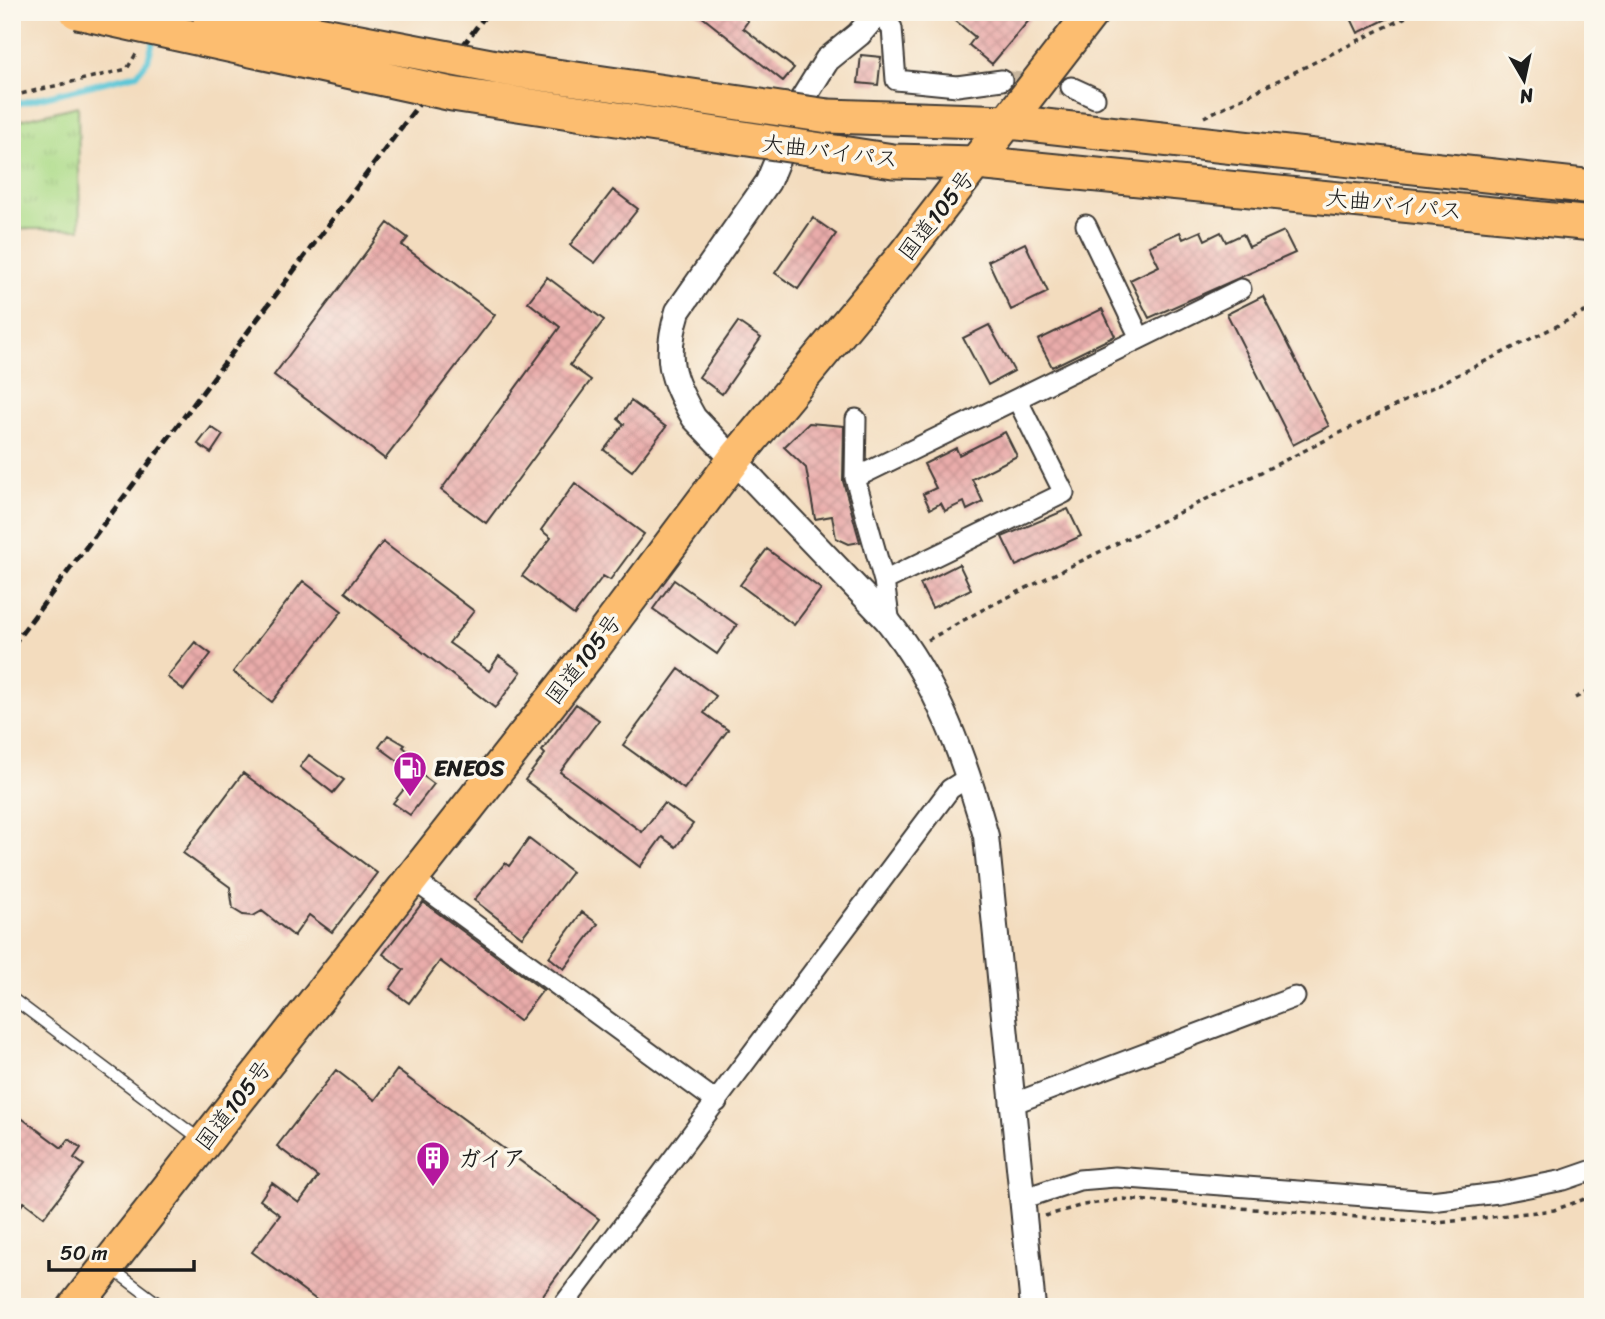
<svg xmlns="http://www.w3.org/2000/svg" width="1605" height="1319" viewBox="0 0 1605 1319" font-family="Sriracha,'Klee One',sans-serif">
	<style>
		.grass { fill: url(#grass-tufts); stroke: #647c52; stroke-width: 2 }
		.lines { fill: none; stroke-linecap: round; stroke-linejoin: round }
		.stream { stroke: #5bc6d7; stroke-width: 6 }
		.building { fill: url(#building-cross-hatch) }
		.minor-tunnel { stroke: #c8b69e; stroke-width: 19; stroke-dasharray: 19 10; stroke-linecap: butt }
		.service-casing { stroke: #3c3934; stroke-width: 13 }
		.minor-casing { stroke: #3c3934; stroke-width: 23 }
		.tertiary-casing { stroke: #3c3934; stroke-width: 28 }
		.trunk-casing { stroke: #3c3934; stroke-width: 37 }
		.path { stroke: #3c3934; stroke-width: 3.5; stroke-dasharray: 5 5; stroke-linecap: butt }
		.service { stroke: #fff; stroke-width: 10 }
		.minor { stroke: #fff; stroke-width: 19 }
		.tertiary { stroke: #fff; stroke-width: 24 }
		.trunk { stroke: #fcbd6f; stroke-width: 33 }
		.rail { stroke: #1c1c1c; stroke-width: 5; stroke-dasharray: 10 5; stroke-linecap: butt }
		.trunk-bridge-casing { stroke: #3c3934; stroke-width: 37; stroke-linecap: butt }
		.trunk-bridge { stroke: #fcbd6f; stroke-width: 33 }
		.labels { text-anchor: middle; stroke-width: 7; stroke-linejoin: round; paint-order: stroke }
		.street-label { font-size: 23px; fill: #1c1c1c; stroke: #fbf7ec }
		.poi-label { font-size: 23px; font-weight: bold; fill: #1c1c1c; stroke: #fbf7ec; text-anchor: start }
	</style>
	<defs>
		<pattern id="grass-tufts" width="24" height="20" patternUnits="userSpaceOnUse" patternTransform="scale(1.75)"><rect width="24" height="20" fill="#acdb88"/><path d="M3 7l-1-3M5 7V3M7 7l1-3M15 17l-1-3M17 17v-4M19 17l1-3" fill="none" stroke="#93bb75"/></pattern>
		<pattern id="building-cross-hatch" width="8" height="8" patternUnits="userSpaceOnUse" patternTransform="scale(1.75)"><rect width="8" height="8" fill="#e9acaa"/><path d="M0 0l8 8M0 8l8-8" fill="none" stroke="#c79392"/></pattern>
	</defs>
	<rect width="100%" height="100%" fill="#fbf7ec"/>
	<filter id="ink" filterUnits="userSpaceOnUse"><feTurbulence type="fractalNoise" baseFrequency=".0143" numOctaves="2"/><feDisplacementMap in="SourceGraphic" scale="14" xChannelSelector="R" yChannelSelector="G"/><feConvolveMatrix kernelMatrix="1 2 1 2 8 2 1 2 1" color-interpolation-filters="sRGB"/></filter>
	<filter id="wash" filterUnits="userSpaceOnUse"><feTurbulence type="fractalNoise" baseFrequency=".00686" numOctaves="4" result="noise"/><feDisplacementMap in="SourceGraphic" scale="28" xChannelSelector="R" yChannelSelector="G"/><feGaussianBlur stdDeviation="1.57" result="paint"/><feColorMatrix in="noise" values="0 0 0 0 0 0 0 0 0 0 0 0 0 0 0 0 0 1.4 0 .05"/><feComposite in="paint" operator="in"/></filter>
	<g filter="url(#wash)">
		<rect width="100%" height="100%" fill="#f3dcbe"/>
		<path class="grass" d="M78,106L80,229H12V122Z"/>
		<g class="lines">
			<path class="stream" d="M370,12H395
				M12,105L137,74L148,60L154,38"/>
		</g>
		<g id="blocks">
			<path class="building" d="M696,12H736L748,21L743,28L794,68L783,81Z
				M945,12H1036L992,64L969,45L975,37Z
				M1348,12H1401L1358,33Z
				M861,55L881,57L878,85L858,83Z
				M613,190L638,209L595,263L570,245Z
				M813,218L836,234L798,289L775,273Z
				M388,223L408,238L402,245L495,315L385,459L274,375Z
				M1201,231L1205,240L1221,232L1226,242L1243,234L1249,247L1284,231L1295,253L1149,318L1130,280L1159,266L1149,246L1180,232L1183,239Z
				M1025,243L1048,292L1011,310L988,261Z
				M547,277L604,320L570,365L591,380L486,523L441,490L560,327L528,302Z
				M1263,296L1329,426L1293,445L1227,314Z
				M1102,309L1115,336L1052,367L1038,340Z
				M738,322L761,338L722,394L699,377Z
				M989,325L1014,371L988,385L963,338Z
				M631,401L666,427L632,471L604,450L624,424L618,419Z
				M809,423L844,426L843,481L860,542L849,544L836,538L832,516L815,519L806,468L784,447Z
				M211,427L223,435L211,453L198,444Z
				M1005,432L1017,456L972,479L983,502L967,510L964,502L945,511L941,503L930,509L923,494L936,488L924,464L956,448L959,455Z
				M575,483L644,534L610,580L603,576L574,615L522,576L551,538L541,530Z
				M1068,509L1081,536L1016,566L1002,537Z
				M383,542L474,611L449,643L489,671L499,656L521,672L495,708L345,592Z
				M767,549L821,589L794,625L740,585Z
				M959,564L971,589L932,608L920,584Z
				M674,580L737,625L717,654L653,609Z
				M303,581L342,611L272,702L233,672Z
				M195,642L211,654L184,690L167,677Z
				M679,669L716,696L704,713L728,730L684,789L623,745Z
				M576,704L599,720L560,772L642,832L664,803L693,824L676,847L662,837L640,867L525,780L545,754L542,751Z
				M388,735L405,745L403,747L424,764L418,772L434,784L410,815L393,803L416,774L379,747Z
				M309,755L344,780L333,793L300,767Z
				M243,773L377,873L332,932L309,915L294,936L262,911L253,916L243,915L233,909L230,887L183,853Z
				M529,839L572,872L522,937L474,900L505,863L509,866Z
				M423,902L543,990L519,1021L440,961L409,1003L390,989L404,970L383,954Z
				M582,912L598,924L564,969L549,957Z
				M336,1070L375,1100L397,1070L599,1219L534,1307H357L348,1300L342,1307H326L252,1252L280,1215L260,1200L272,1183L299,1203L318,1177L277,1146Z
				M12,1111L62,1148L69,1139L81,1148L74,1158L84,1165L44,1217L24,1202L12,1218Z"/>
		</g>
	</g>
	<g filter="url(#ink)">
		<use href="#blocks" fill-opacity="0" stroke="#3c3934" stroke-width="2"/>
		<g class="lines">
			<path class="minor-tunnel" d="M1002,80L1071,87"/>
			<g class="service-casing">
				<path id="service" d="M12,998L201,1140
					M111,1268L163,1307"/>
			</g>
			<g class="minor-casing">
				<path id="minor" d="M877,13L892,28L896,80L957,86L1002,80
					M1071,87L1095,98
					M1086,225L1140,338
					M856,419L855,478L884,581L890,624
					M855,478L1241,289
					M884,581L1064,493L1017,399
					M411,878L717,1102
					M1012,1104L1295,997
					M1022,1199L1079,1180L1115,1177L1431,1201L1498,1193L1564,1180L1593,1170
					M562,1307L950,789L969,777"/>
			</g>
			<g class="tertiary-casing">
				<path id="tertiary" d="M878,12L859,34L827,60L802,100L768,182L678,311C664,357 670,377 694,418L887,620C938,684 964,757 986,836L1033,1307"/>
			</g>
			<g class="trunk-casing">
				<path id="trunk" d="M828,116L1009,122L1593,187
					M835,152L893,161L977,163L1593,224
					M75,1307L590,652L734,460L905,254L1092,12"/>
			</g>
			<path class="path" d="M12,96L127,69L137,52
				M1204,117L1416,12
				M928,640L982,610L1593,308
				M1575,698L1593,689
				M1045,1216L1083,1205L1123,1199L1437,1223L1554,1210L1593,1196"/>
			<use href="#service" class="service"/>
			<use href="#minor" class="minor"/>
			<use href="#tertiary" class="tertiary"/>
			<use href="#trunk" class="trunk"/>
			<path class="rail" d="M12,646L488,12"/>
			<g class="trunk-bridge-casing">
				<path id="trunk-bridge" d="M77,12L452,94L835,152
					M208,12L501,68L828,116"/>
			</g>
			<use href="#trunk-bridge" class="trunk-bridge"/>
		</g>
	</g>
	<defs>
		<g id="fuel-pin" transform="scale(1.75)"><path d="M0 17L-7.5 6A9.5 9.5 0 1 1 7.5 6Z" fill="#b5179e" stroke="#fbf7ec"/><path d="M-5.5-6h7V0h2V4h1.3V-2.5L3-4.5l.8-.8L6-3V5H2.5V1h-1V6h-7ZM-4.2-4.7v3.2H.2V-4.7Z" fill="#fff"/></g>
		<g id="building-pin" transform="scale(1.75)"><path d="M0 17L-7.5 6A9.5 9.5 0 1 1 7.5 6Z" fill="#b5179e" stroke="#fbf7ec"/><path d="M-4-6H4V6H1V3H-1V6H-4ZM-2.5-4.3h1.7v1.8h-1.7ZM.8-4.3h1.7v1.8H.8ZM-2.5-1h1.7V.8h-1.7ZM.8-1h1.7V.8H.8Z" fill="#fff"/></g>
	</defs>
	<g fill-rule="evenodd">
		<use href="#fuel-pin" x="410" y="768"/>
		<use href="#building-pin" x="433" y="1158"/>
	</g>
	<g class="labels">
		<g class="street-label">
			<text transform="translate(830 151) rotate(7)" y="8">大曲バイパス</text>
			<text transform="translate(1394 204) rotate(6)" y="8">大曲バイパス</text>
			<text transform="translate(936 215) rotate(-52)" y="8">国道105号</text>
			<text transform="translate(583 659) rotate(-52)" y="8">国道105号</text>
			<text transform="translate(233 1105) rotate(-52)" y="8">国道105号</text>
		</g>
		<g class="poi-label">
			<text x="434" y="776">ENEOS</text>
			<text x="458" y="1166">ガイア</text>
		</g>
	</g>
	<rect width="1605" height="1319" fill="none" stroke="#fbf7ec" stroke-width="42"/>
	<g transform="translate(1524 80) rotate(171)" stroke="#fbf7ec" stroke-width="5" paint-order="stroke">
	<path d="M0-5L12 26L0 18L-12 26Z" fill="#1c1c1c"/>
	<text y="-10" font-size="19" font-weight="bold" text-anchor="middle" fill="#1c1c1c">N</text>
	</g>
	<path d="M49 1260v10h145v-10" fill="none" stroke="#1c1c1c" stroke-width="3.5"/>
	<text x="60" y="1260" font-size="21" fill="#1c1c1c" stroke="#fbf7ec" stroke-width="5" paint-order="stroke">50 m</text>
</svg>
